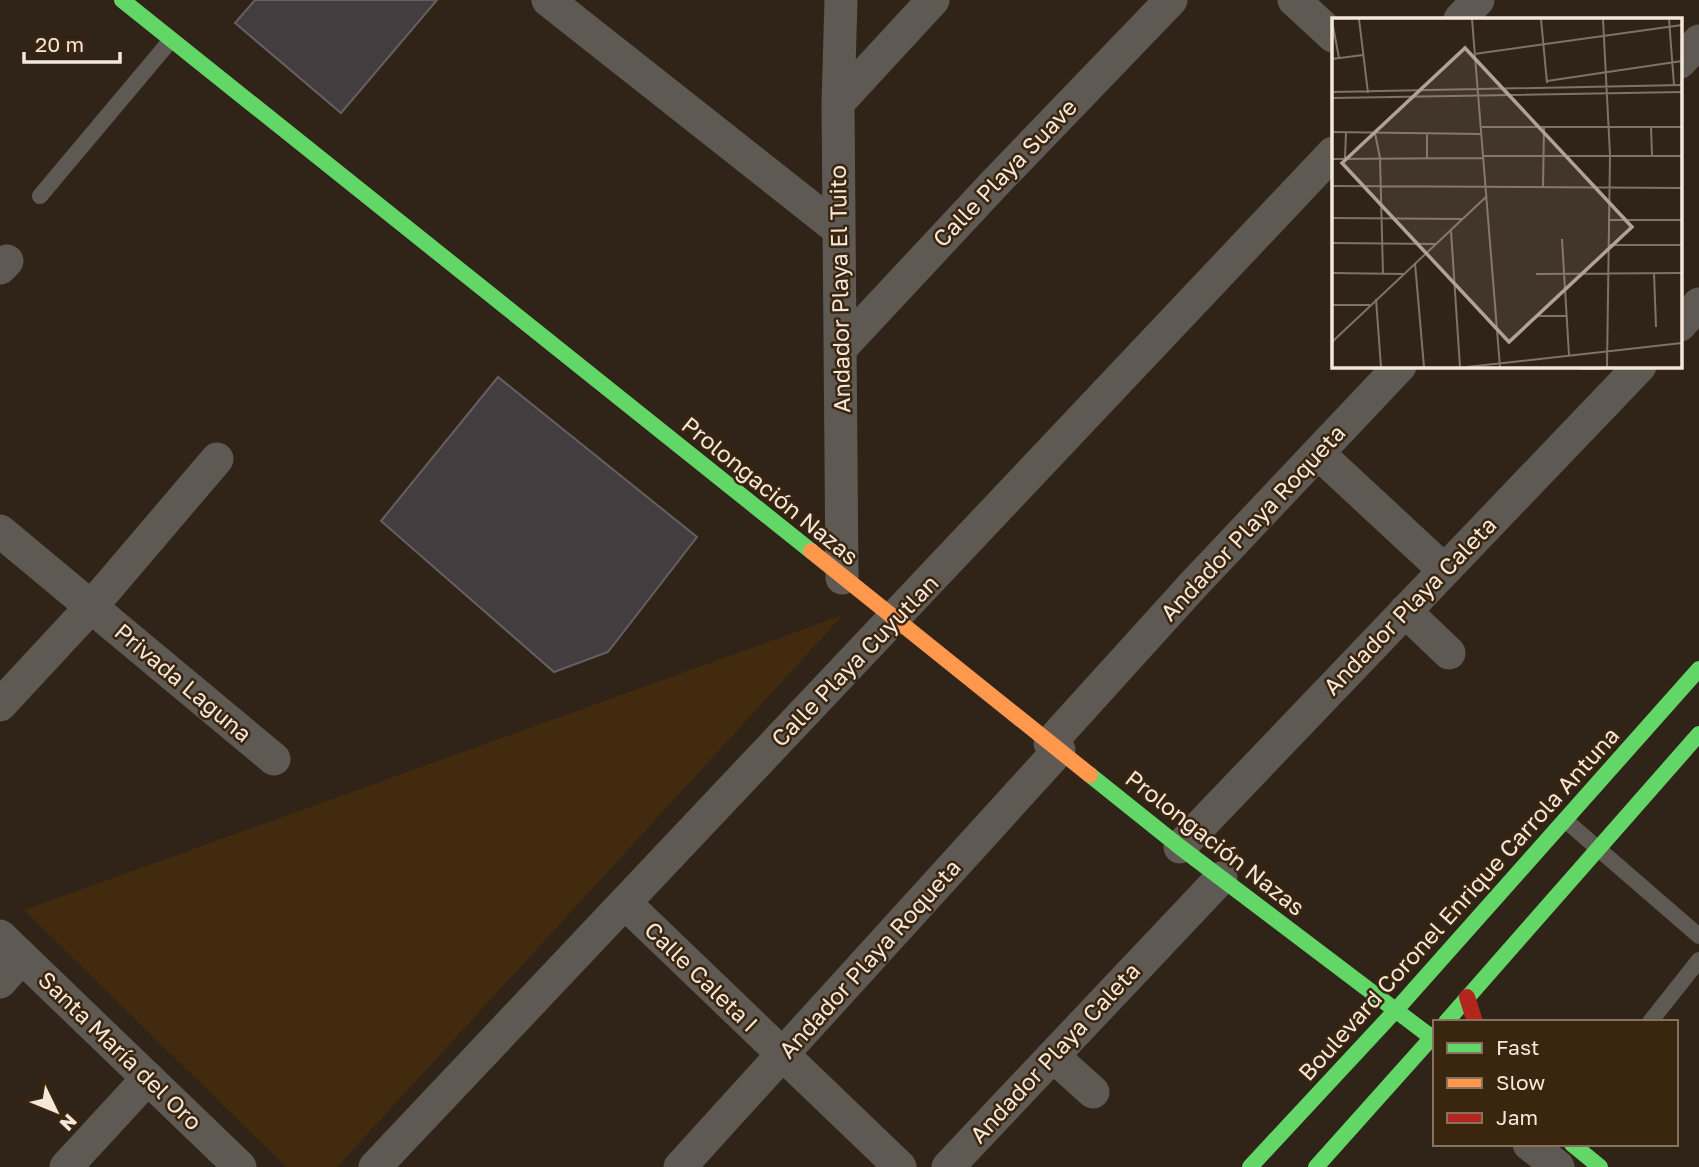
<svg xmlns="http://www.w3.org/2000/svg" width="1699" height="1167" viewBox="0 0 1699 1167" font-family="'Golos Text',sans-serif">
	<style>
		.built { fill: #422a0e }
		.building { fill: #443d40; stroke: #665f61; stroke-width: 2 }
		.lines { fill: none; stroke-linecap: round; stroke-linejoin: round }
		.lane { stroke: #5e5952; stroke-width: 16 }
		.street { stroke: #5e5952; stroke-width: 33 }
		.fast { stroke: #63d668; stroke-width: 16 }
		.slow { stroke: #ff974d; stroke-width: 16 }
		.jam { stroke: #b3261e; stroke-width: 16 }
		.labels { text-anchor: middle; stroke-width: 5; stroke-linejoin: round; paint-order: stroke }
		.street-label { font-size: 23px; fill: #f5e7da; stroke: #3a250e }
		.inset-road { fill: none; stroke: #7f7266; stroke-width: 2 }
		.view { fill: #b0a396; fill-opacity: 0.15; stroke: #b0a396; stroke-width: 3.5 }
		.inset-edge { fill: none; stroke: #f5e7da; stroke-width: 3.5 }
	</style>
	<rect width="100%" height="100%" fill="#302418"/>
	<path class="built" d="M843,615L337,1167H286L24,910Z"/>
	<path class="building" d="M255,0H437L341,113L235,23Z
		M1575,366H1613L1601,369H1582Z
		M498,377L697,537L608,652L554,672L381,521Z"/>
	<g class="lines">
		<path class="lane" d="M40,196L171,40
			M1565,820L1699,936
			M1650,1022L1699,960"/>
		<path class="street" d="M548,0L838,229
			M841,0L838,103L842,578
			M1294,0L1333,36
			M1460,19L1478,0
			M1680,62L1699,41
			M838,103L933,0
			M0,268L7,261
			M1680,325L1699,304
			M841,348L994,184L1171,0
			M1318,453L1444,570
			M0,531L274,759
			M1405,611L1449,653
			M0,705L91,607L217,459
			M1050,743L1194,584L1400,366
			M1180,847L1640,366
			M625,903L900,1167
			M0,936L240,1167
			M0,982L22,957
			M1053,1056L1093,1092
			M1529,1144L1558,1167
			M66,1167L148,1078
			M375,1167L1333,153
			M680,1167L1059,750
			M948,1167L1221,878"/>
		<path class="fast" d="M122,0L811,551
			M1090,775L1180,847L1435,1040
			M1446,1022L1699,734
			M1572,1144L1600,1167
			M1250,1167L1396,1010L1699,669
			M1316,1167L1435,1034"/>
		<path class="slow" d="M811,551L1090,775"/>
		<path class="jam" d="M1467,997L1475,1022"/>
	</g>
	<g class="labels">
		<g class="street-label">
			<text transform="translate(1005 173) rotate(-46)" y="8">Calle Playa Suave</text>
			<text transform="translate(840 289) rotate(-91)" y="8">Andador Playa El Tuito</text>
			<text transform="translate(770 491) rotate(39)" y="8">Prolongación Nazas</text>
			<text transform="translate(1253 523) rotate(-47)" y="8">Andador Playa Roqueta</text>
			<text transform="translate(1410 606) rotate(-46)" y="8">Andador Playa Caleta</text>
			<text transform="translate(855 661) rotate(-46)" y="8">Calle Playa Cuyutlan</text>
			<text transform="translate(183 683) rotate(40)" y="8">Privada Laguna</text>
			<text transform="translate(1215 843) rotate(38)" y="8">Prolongación Nazas</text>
			<text transform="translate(1459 904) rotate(-48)" y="8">Boulevard Coronel Enrique Carrola Antuna</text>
			<text transform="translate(870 959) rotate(-48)" y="8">Andador Playa Roqueta</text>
			<text transform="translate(701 977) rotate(44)" y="8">Calle Caleta I</text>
			<text transform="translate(120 1051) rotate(44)" y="8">Santa María del Oro</text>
			<text transform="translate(1055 1053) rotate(-47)" y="8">Andador Playa Caleta</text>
		</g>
	</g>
	<g transform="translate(1332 18)">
		<rect width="350" height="350" fill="#302418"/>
		<path class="inset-road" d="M27,1L36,75M140,1L168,349M209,1L215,65M271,1L278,137L275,349M337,1L342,67M0,3L7,40M142,36L350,7M0,41L31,37M215,63L350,43M0,74L350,67M0,80L350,74M150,109H350M319,109L320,137M0,114L150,116M43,115L48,140L51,256M95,115V140M152,138H350M0,141L152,140M13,141L14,114M0,168L350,170M211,169L212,109M0,200L131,201M276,202H350M119,213L128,349M230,221L237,337M0,225L105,226M276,227H350M83,245L92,349M0,255L72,256M322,255L324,309M204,256L350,255M44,281L49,349M0,287H38M204,298H235M0,324L155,178M135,349L350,325"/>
		<path class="view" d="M133,30L300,209L177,324L10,145Z"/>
		<rect width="350" height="350" class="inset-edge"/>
	</g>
	<rect x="1433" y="1020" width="245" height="126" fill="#3a250e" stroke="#857360" stroke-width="2"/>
	<rect x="1447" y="1043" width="35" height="10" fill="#63d668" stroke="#857360" stroke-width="2"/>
	<text x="1496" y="1055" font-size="21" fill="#f5e7da">Fast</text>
	<rect x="1447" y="1078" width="35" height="10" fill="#ff974d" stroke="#857360" stroke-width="2"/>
	<text x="1496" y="1090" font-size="21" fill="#f5e7da">Slow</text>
	<rect x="1447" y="1113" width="35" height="10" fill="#b3261e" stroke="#857360" stroke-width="2"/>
	<text x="1496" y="1125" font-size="21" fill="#f5e7da">Jam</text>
	<g transform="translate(56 1111) rotate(133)" stroke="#3a250e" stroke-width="5" paint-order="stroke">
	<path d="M0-5L12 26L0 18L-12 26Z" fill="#f5e7da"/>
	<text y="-10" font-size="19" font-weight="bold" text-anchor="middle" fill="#f5e7da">N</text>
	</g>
	<path d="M24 52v10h96v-10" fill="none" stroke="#f5e7da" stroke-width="3.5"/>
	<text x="35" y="52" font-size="21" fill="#f5e7da" stroke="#3a250e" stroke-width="5" paint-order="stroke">20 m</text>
</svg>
